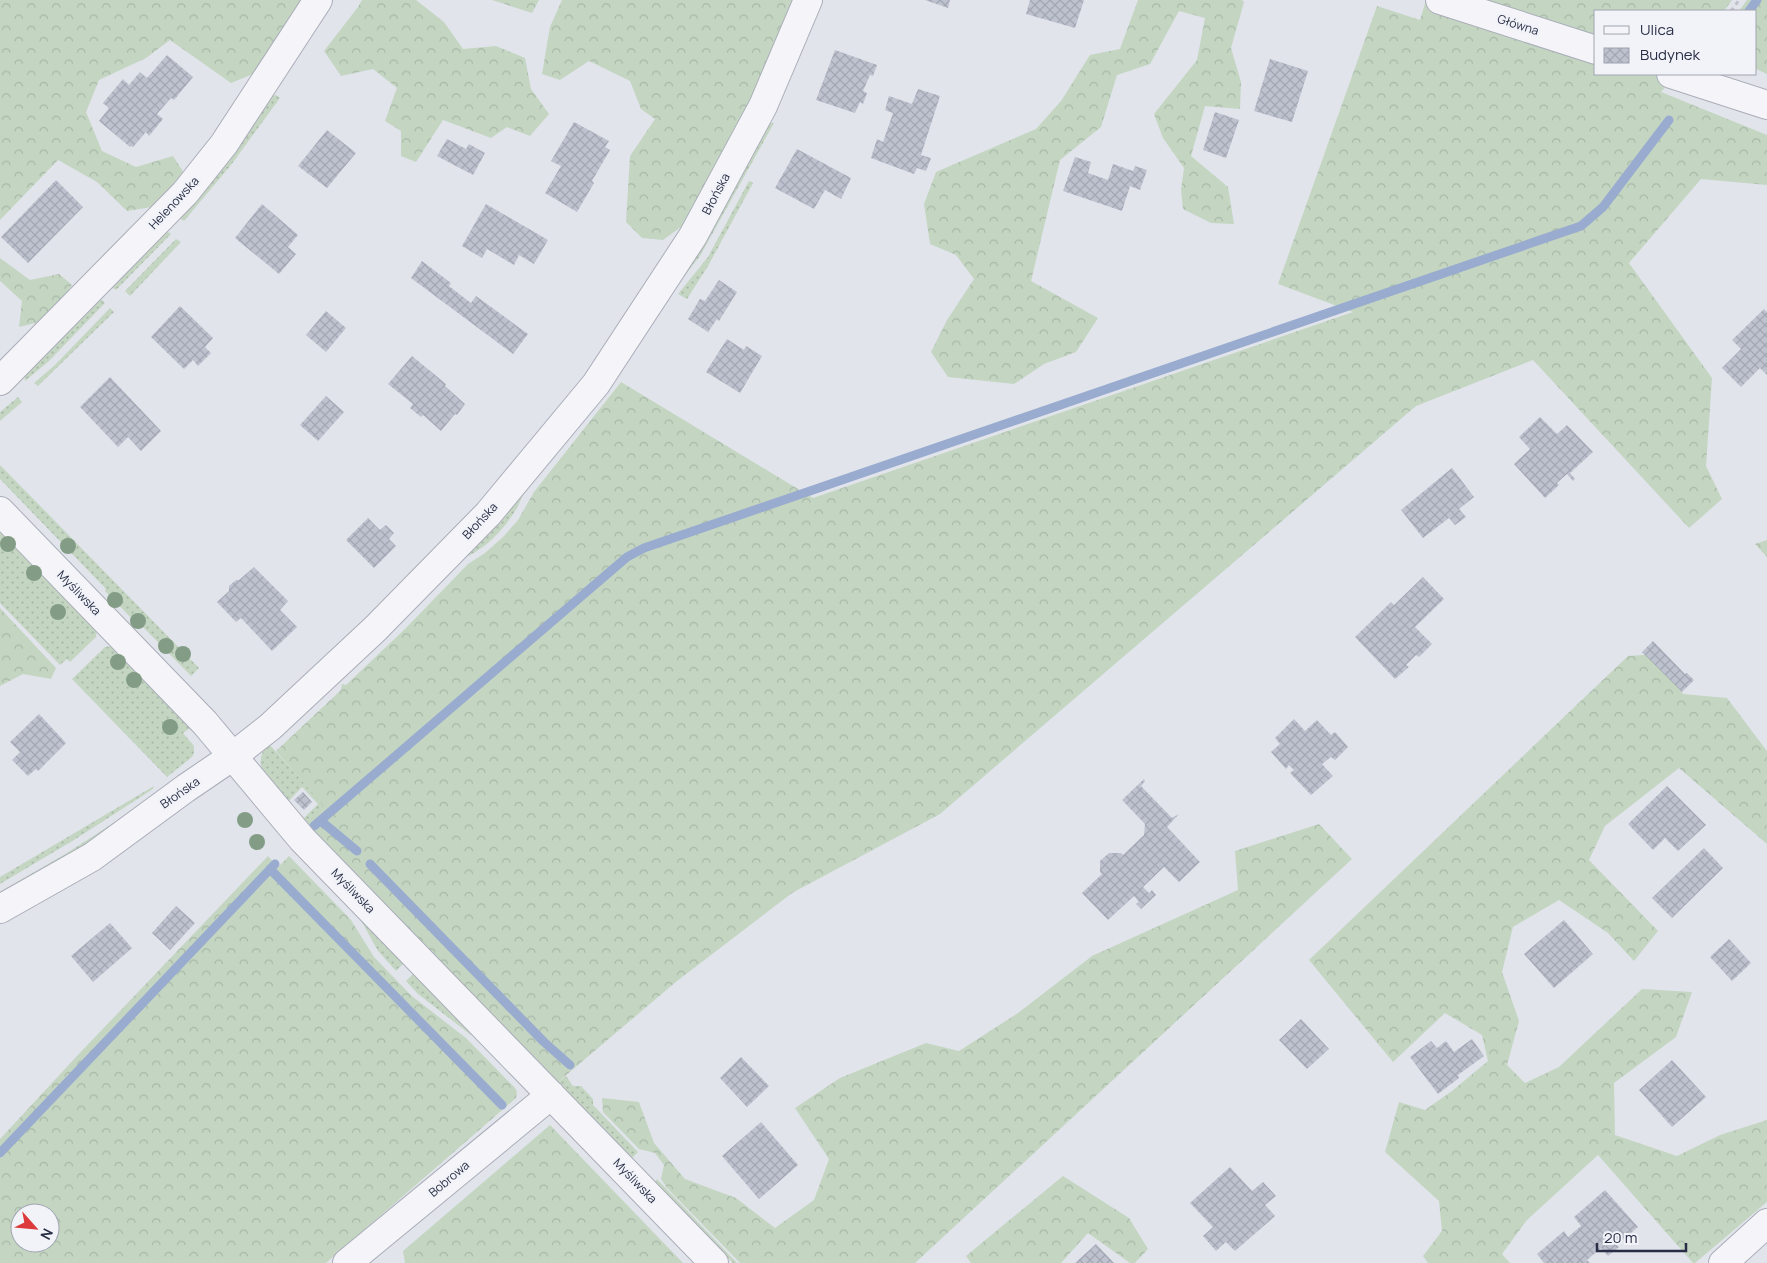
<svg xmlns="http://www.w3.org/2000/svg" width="1767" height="1263" viewBox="0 0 1767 1263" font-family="Manrope,sans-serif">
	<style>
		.grass { fill: url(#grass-dots) }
		.forest { fill: url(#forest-crowns); fill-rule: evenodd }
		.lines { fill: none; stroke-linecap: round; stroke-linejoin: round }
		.stream { stroke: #99abcf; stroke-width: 9 }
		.building { fill: url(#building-cross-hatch) }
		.minor-casing { stroke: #aaadb9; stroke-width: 30 }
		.path { stroke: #c0c1ca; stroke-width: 3; stroke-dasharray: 4 4; stroke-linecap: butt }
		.minor { stroke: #f5f5f9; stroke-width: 28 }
		.tree { fill: #829c86 }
		.labels { text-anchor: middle; stroke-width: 5; stroke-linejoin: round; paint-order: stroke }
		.street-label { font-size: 12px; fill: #282e45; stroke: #f1f3f8 }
	</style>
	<defs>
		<pattern id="grass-dots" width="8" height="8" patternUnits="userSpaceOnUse" patternTransform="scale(1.25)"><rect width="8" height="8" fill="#c4d6c2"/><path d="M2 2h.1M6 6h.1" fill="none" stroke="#a8b8a8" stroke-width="1.8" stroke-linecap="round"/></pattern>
		<pattern id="forest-crowns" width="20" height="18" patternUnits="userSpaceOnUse" patternTransform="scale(1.25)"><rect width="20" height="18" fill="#c4d6c2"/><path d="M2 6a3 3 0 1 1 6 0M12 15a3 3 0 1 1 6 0" fill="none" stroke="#a8b8a8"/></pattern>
		<pattern id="building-cross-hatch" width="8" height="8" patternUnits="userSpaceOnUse" patternTransform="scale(1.25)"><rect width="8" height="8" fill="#bec2cf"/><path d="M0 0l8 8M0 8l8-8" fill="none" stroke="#a3a7b3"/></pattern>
	</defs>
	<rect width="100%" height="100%" fill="#e1e4eb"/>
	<path class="grass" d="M276,95L280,98L231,165L184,221L181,219L180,212L269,97Z
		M774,123L700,256L675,288L767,124Z
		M749,181L753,183L708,266L687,299L678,294L708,257Z
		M161,232H168L171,234L116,290L113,288L114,281Z
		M176,239L181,242L130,296L125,291Z
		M95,300H102L105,303L49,361L25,381L24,373Z
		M110,308L114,312L38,386L34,383L55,365Z
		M18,397L22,402L0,421V412Z
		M0,465L199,668L191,676L140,624L138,625L105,591L106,589L0,479Z
		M525,488C519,514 489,549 463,558Z
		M0,530L97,630L96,637L70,662L67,659L60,665L0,603Z
		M112,646L190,728L183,733L194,746V753L192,757L167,777L72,679L105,647Z
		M269,744L324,805L305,823L302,820L318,804L302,787L286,804C276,791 255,772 262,754C263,751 267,747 269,744Z
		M154,786L153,789L74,840L0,884V877Z
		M155,796C105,832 54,866 0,897V892L67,853Z
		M358,915L404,963L396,971L378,951Z
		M414,973L473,1033L471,1035L418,994L406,981Z
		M566,1076L573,1086H581L593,1099V1105L638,1152L632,1158L558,1082Z
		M657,1179L737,1263H733L655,1183Z"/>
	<path class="forest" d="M0,0H303L253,74L231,83L170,40L146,58L99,80L86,112L102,151L136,167L173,156L184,173L152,207L127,211L97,182L58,160L0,220Z
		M362,0H416L444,22L463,49L496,46L525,58L531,89L549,114L530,136L507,127L491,138L443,120L416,162L401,156V131L385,121L397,88L373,69L341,76L324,51L358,7Z
		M492,0H539L532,13Z
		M562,0H794L763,78L685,224L663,240L642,238L626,222L630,156L655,119L641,109L630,81L589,61L560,80L542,74L550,27Z
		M1138,0H1242L1244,2L1231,48L1241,82L1240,109L1205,106L1191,156L1228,187L1234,224L1211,223L1183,209L1181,190L1184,168L1163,138L1154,114L1197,60L1205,18L1179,11L1150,64L1117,75L1101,127L1060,160L1031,281L1098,318L1076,352L1044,364L1014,384L948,377L931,352L947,320L974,279L956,255L930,244L924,204L936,172L1036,129L1061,101L1090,55L1120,49Z
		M1426,0H1732L1724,11H1596V74H1676L1661,92L1767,135V185L1701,179L1629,263L1712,378L1706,466L1722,499L1689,528L1533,360L1416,406L940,814L792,893L677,981L558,1082L305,823L323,805L276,751L341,690L342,684L346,685L406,628L468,564L485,553L503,537L518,520L534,492L621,382L813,498L1353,312L1278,284L1377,6L1420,20Z
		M1747,0H1767V74L1756,69V11H1739Z
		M0,258L30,280L59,274L72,285L48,320L19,327L22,301L0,281Z
		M1767,540V557L1755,544Z
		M0,608L56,668L51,679L23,674L0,686Z
		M1657,654L1683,694L1727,698L1767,751V844L1679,768L1605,826L1589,860L1658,931L1634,961L1608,933L1559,900L1513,927L1502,972L1519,1021L1507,1065L1525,1083L1559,1067L1642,989L1692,992L1676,1037L1614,1083L1615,1135L1677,1156L1720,1135L1767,1120V1202L1695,1263H1693L1598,1155L1527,1220L1502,1254L1510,1263H1428L1423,1256L1442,1231L1439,1201L1385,1152L1399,1102L1425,1110L1452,1091L1488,1061L1482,1035L1445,1013L1393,1062L1309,960L1628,656Z
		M1319,824L1352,859L915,1263H740L667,1188L661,1179L664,1165L655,1153L639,1149L603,1112L602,1098L639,1102L654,1143L685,1179L736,1198L775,1228L814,1200L829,1159L795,1108L840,1078L926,1043L959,1051L1018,1013L1092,956L1238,890L1235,851Z
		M268,856L278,867L289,856L351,920L374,957L402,986L413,997L466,1038L515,1088L517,1092L516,1098L326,1263H0V1139L76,1057ZM20,1213H50V1243H20Z
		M550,1125L683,1263H405L403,1251Z
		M1063,1176L1129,1218L1148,1249L1135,1263H1130L1088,1233L1061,1263H971L966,1256Z"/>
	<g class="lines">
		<path class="stream" d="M1749,11L1757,0
			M321,821L357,851
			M314,826L627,557L644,548L1581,226L1603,207L1669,120
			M370,864L544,1042L570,1065
			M270,869L502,1105
			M0,1153L275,864"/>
	</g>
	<path class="building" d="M925,0H950L948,8Z
		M1030,0H1084L1075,28L1026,14Z
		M835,50L877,65L873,76L870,75L863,91L867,93L863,104L860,102L855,113L816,100Z
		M167,55L193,77L174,100L171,98L157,114L163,119L149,136L146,132L133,147L132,146L130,147L99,121L109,108L103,103L123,79L129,85L140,72L147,78Z
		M1270,59L1308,71L1292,122L1254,111Z
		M918,89L940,96L921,155L931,158L926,171L917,168L914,174L871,158L877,139L883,142L893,113L885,110L889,96L912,104Z
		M1215,112L1239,120L1226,158L1203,150Z
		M574,122L609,141L605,147L610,150L592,181L594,183L577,212L545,193L561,166L551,161Z
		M327,130L356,153L327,188L298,166Z
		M447,139L466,149L469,144L485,153L473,175L437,156Z
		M797,149L851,178L841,199L825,190L814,209L775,188Z
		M1075,157L1091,162L1088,173L1108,180L1113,164L1133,171L1135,166L1147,170L1140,190L1130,186L1122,211L1063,191Z
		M56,180L83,207L28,263L1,237Z
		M262,204L298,235L288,247L296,254L279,274L235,238Z
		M486,204L548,240L534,264L519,255L514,265L487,249L482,258L462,246Z
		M422,261L451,283L449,286L471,303L476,296L528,334L513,354L411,278Z
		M719,280L737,292L719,321L717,319L708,332L688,319L700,299L705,301Z
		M180,306L213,338L205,347L211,353L198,366L193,360L184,369L151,337Z
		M1764,309L1767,312V375L1760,368L1741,387L1722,368L1741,349L1732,340Z
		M326,311L346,328L326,352L306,335Z
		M727,339L744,350L746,346L762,356L740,393L706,372Z
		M412,356L446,384L445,386L465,404L457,415L455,414L441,431L423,415L421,417L410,408L413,404L388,384Z
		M110,377L161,431L141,451L128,437L118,447L80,407Z
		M326,396L344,412L318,441L300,425Z
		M1540,417L1557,434L1567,425L1593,452L1570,473L1575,479L1573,481L1567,474L1557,483L1559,485L1545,498L1514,464L1530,449L1519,437Z
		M1452,468L1474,497L1459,509L1466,517L1455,525L1449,518L1423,538L1401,510Z
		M368,518L380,530L386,525L394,533L389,539L396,546L374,568L346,540Z
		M254,567L288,601L280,610L297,627L272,651L241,618L236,622L217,602L229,591V586L236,580H239Z
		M1423,577L1444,599L1415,627L1432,644L1419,657L1416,655L1406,665L1409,667L1395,679L1355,637L1391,602L1394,605Z
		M1653,641L1685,674L1687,673L1694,680L1682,692L1642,652Z
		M39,714L66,743L38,771L36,769L28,776L12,760L20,752L10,742Z
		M1294,719L1305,731L1317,720L1331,735L1335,732L1348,747L1335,760L1331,757L1322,764L1333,776L1311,795L1290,773L1294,770L1289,765L1286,769L1271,752L1280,744L1275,738Z
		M1144,779L1145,781L1141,786L1172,818L1179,814L1167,827L1200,862L1179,882L1164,867L1143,887L1149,893L1152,890L1156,895L1141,909L1136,904L1139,902L1134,896L1108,920L1082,893L1102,874L1100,872V861L1109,853H1121L1123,855L1144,835L1145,824L1122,800Z
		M1667,786L1706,825L1678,851L1665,838L1653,850L1628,824Z
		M303,792L312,802L304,810L294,800Z
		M1704,848L1723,868L1672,918L1652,898Z
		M176,906L195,923L170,950L152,933Z
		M1564,920L1593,954L1554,988L1524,954Z
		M110,923L132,948L93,982L71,956Z
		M1729,939L1751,963L1732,981L1710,957Z
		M1301,1019L1329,1049L1307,1069L1279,1040Z
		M1472,1039L1484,1056L1458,1075L1459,1078L1438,1094L1410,1057L1431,1041L1437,1048L1446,1041L1454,1052Z
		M741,1057L769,1086L747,1107L720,1078Z
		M1672,1060L1706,1097L1672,1127L1639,1090Z
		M761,1122L798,1165L759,1199L722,1156Z
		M1230,1167L1252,1191L1263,1182L1276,1196L1265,1205L1275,1216L1235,1251L1226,1242L1216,1251L1203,1236L1213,1227L1190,1203Z
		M1605,1190L1638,1227L1617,1245L1619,1247L1608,1256L1601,1248L1587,1260L1590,1263H1544L1537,1254L1564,1231L1568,1237L1581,1226L1574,1217Z
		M1096,1244L1114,1263H1075Z"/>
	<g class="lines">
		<g class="minor-casing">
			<path id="minor" d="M1440,0L1596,50
				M1671,74L1767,105
				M0,381L185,193L224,144L318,0
				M0,511L205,723L302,839L714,1263
				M0,909L92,857L186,788L233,756L270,727L375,629L488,514L596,384L693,236L763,106L808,0
				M347,1263L551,1095
				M1723,1263L1767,1223"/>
		</g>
		<path class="path" d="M1731,11L1739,0"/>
		<use href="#minor" class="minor"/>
	</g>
	<g class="tree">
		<circle cx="8" cy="544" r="8"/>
		<circle cx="68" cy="546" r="8"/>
		<circle cx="34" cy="573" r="8"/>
		<circle cx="115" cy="600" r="8"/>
		<circle cx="58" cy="612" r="8"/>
		<circle cx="138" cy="621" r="8"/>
		<circle cx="166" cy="646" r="8"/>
		<circle cx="183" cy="654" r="8"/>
		<circle cx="118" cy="662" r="8"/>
		<circle cx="134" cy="680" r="8"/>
		<circle cx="170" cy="727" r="8"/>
		<circle cx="245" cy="820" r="8"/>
		<circle cx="257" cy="842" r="8"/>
	</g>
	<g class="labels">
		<g class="street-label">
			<text transform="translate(1518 25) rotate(18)" y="4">Główna</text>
			<text transform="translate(716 194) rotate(-62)" y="4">Błońska</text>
			<text transform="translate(174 203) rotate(-47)" y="4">Helenowska</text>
			<text transform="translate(480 521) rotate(-47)" y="4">Błońska</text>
			<text transform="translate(79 593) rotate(46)" y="4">Myśliwska</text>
			<text transform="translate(180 793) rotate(-35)" y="4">Błońska</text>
			<text transform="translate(353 891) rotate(46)" y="4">Myśliwska</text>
			<text transform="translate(449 1179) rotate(-40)" y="4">Bobrowa</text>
			<text transform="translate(635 1181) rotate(46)" y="4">Myśliwska</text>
		</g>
	</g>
	<rect x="1594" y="10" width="162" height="65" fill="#f1f3f8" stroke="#a1a4b0"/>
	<rect x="1604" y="26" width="25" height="8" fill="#f5f5f9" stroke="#a1a4b0"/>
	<text x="1640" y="35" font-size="15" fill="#282e45">Ulica</text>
	<rect x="1604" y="48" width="25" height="15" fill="url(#building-cross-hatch)" stroke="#a1a4b0"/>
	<text x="1640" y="60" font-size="15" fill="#282e45">Budynek</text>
	<g transform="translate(35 1228) rotate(117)"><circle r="24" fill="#f1f3f8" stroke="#a1a4b0"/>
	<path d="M0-4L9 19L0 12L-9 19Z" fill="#dc3a3b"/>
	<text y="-8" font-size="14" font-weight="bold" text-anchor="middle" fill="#282e45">N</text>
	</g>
	<path d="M1597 1243v8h89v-8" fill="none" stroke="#282e45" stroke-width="2.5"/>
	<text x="1604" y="1243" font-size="15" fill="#282e45" stroke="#f1f3f8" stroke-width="4" paint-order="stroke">20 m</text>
</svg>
